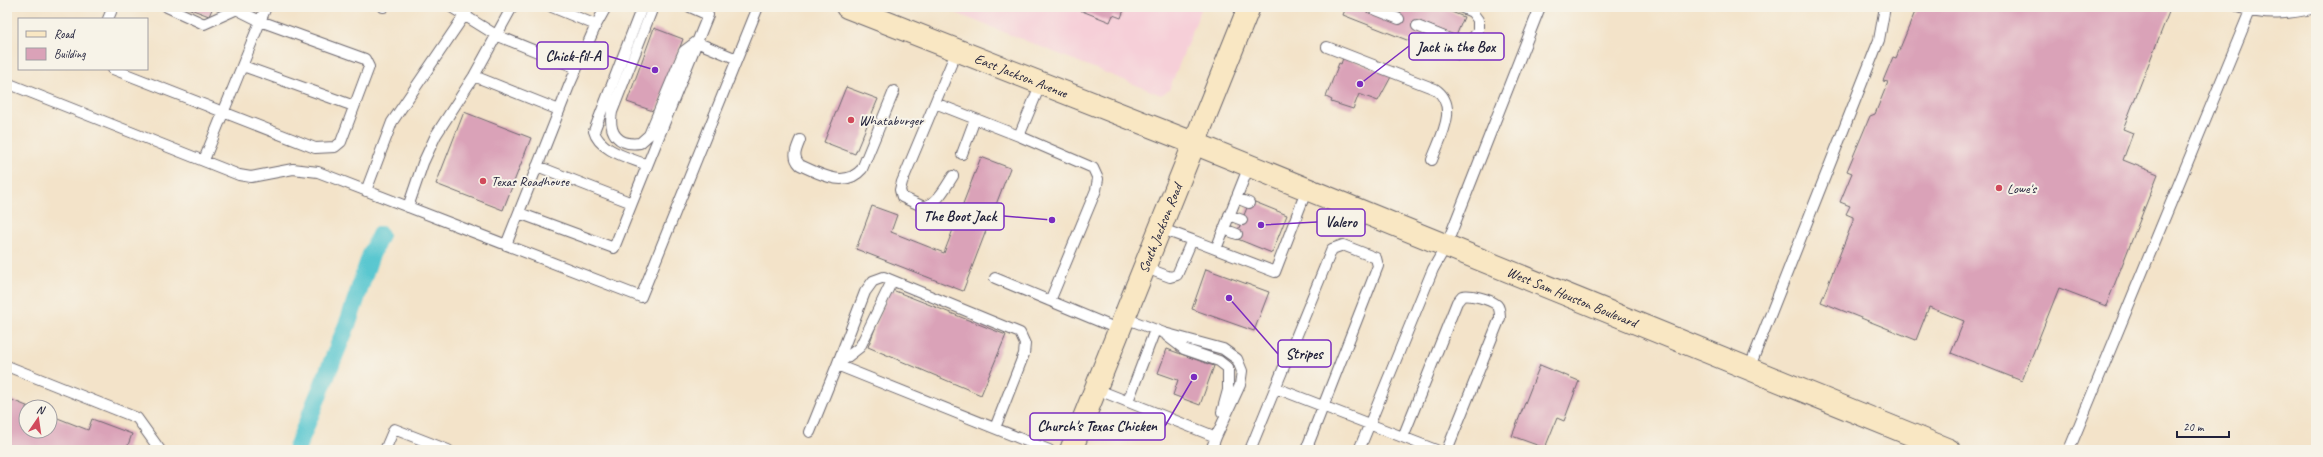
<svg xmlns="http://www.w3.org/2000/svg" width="2323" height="457" viewBox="0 0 2323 457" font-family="Caveat,sans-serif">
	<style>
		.built { fill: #f6cfd8 }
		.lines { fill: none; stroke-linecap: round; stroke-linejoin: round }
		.canal { stroke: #5ac7d0; stroke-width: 18 }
		.building { fill: #daa2b8 }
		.lane-casing { stroke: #6b666d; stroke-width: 12 }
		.secondary-casing { stroke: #6b666d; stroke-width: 24 }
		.lane { stroke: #fff; stroke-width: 10 }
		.secondary { stroke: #f9e7c3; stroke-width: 22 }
		.poi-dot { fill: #d1495b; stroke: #f7f3e8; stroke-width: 1.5 }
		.labels { text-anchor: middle; stroke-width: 4; stroke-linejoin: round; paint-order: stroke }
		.street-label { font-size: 14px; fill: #22223b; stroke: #f7f3e8 }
		.poi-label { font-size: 14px; fill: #22223b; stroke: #f7f3e8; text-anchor: start }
		.leader { fill: none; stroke: #7b2cbf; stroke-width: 1.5 }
		.callout-dot { fill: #7b2cbf; stroke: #f7f3e8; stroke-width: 1.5 }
		.callout { fill: #f7f3e8; stroke: #7b2cbf; stroke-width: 1.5 }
		.callout-label { font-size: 15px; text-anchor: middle; font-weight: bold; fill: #22223b }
	</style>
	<rect width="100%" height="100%" fill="#f7f3e8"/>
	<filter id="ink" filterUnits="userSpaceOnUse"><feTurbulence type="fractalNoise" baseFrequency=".025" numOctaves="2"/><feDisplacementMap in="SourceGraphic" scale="8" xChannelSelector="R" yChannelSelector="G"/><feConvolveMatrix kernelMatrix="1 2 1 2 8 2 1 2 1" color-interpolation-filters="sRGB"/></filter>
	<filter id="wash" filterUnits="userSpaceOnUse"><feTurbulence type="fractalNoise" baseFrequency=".012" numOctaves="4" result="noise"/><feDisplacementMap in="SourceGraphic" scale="16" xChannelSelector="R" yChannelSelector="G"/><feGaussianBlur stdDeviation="0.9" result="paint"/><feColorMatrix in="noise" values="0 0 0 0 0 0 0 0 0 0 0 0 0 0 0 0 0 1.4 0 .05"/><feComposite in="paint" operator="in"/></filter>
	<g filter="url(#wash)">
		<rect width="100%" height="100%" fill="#f3e3c9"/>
		<path class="built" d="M941,7H1202L1169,90L1161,95Z"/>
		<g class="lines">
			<path class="canal" d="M296,450L349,320L370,257L380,235"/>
		</g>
		<g id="blocks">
			<path class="building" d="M185,7H213L209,16Z
				M1072,7H1125L1121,18L1113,15L1110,22Z
				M1346,7H1359L1397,22L1403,7H1439L1464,17L1456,36L1419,21L1415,29L1463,48L1458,60L1343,15Z
				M1917,7H2171L2123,129L2133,133L2123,160L2158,174L2106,306L2059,288L2022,381L1951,353L1964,321L1929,307L1916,340L1821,302L1853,221V217L1846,214L1850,206L1840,202L1852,173L1847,171L1870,116L1875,114L1888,82L1883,81L1893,57L1896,58Z
				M654,28L683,39L656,112L627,102Z
				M1343,58L1392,75L1378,101L1359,94L1353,109L1331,102L1332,100L1326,97L1339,63L1341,64Z
				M846,87L878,99L855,154L824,142Z
				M464,112L531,138L503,210L436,184Z
				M981,157L1010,168L963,291L856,249L872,206L897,215L891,232L944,253Z
				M1250,200L1287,215L1272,253L1235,238Z
				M1206,269L1269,292L1254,331L1192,309Z
				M890,289L1006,335L981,395L868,347Z
				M1167,349L1214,366L1200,405L1173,395L1178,380L1158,373Z
				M1540,365L1579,381L1564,421L1557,418L1545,448L1512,436Z
				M7,398L29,407H26V431H50V415L88,430L92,419L132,434L127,448L133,450H7Z"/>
		</g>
	</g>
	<g filter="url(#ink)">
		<use href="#blocks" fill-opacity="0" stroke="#6b666d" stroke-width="1"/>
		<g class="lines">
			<g class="lane-casing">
				<path id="lane" d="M167,7L204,24L235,10
					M383,7H384
					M451,7L496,35L577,68
					M552,7L596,25
					M642,7L594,131C599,151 630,158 647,165
					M653,7L612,112C608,133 618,146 640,143L649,135L684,51L696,42L737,59
					M1369,7L1399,19
					M2239,7C2266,17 2289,14 2316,8
					M108,19L113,7
					M1417,26L1457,42H1470L1478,31V20L1472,12L1460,7
					M1327,47L1435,89C1460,106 1440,138 1432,160
					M957,50L935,103L1019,136
					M243,66L354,106
					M113,69L315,148L335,147L341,142L369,67L365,59L260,21L232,7
					M474,76L559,110
					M7,83L239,175L251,177L293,169L318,172L641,297L758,7
					M1041,83L1019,136L1093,168L1098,179L1096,190L1050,301
					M935,103L902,182L900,190L902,197L924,207C939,202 945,188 953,176
					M800,140C796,150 792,157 800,165C820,174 845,189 862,169L894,91
					M962,154L975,119
					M204,160L266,7
					M366,191L392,122L470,7
					M1236,198L1249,203
					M632,203L708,15L690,7
					M408,207L423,163L436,135L474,76L512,7
					M519,213L614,248L632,203L537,166
					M1229,215L1242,220
					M1162,229L1192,240
					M1224,229L1237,234
					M506,245L569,86L596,25L606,7
					M1216,249L1249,166
					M1146,268L1170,277L1177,275L1192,240L1275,272L1307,189
					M995,278L1120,330
					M1125,318L1164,333L1223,349L1237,359L1242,371L1240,385L1216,437
					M1167,336L1184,349L1219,361L1228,368V390L1222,412
					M837,365L865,292L873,281L884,277L1020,333L1025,344L1024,354L995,428
					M837,365L860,347L892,281
					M7,366L137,418L160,450
					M1749,369L1879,40L1885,7
					M1276,388L1436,450
					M1096,389L1216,437L1211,450
					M1128,401L1155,330
					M810,432L837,365L1049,450
					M1403,437L1457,302L1462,296C1470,294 1490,299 1497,305C1500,308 1500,314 1500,318L1447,450
					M385,450L394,429L448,450
					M1250,450L1332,249L1343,245L1376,258L1378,266L1306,450
					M1359,450L1433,269L1446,246L1540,7
					M2069,450L2250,11"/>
			</g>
			<g class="secondary-casing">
				<g id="secondary">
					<path id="s1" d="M847,7L1196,144L1949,450"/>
					<path id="s2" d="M1071,450L1249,7"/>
				</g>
			</g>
			<use href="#lane" class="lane"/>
			<use href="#secondary" class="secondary"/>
		</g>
	</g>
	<g class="poi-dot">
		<circle cx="851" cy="120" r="4"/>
		<circle cx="483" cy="181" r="4"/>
		<circle cx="1999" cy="188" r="4"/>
	</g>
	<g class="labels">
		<g class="street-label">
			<text dy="5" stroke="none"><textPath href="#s1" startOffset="187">East Jackson Avenue</textPath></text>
			<text dy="5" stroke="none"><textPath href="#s2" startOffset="239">South Jackson Road</textPath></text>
			<text dy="5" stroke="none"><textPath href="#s1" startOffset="781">West Sam Houston Boulevard</textPath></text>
		</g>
		<g class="poi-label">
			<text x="859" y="125">Whataburger</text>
			<text x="491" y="186">Texas Roadhouse</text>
			<text x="2007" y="193">Lowe's</text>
		</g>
	</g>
	<path class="leader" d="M1360 84L1409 46M655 70L608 56M1052 220L1004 216M1261 225L1317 222M1229 298L1278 354M1194 377L1165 426"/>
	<g class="callout-dot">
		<circle cx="1360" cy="84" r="4"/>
		<circle cx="655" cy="70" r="4"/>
		<circle cx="1052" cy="220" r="4"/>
		<circle cx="1261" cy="225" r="4"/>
		<circle cx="1229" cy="298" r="4"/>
		<circle cx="1194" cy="377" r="4"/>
	</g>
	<g class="callout">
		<rect x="1409" y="33" width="95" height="27" rx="4"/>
		<rect x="537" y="42" width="71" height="27" rx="4"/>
		<rect x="916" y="203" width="88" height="27" rx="4"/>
		<rect x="1317" y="209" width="48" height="27" rx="4"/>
		<rect x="1278" y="340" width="53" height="27" rx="4"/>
		<rect x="1030" y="413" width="135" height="27" rx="4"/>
	</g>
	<g class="callout-label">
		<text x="1456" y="52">Jack in the Box</text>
		<text x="573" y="61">Chick-fil-A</text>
		<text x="960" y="221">The Boot Jack</text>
		<text x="1341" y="227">Valero</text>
		<text x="1304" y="359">Stripes</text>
		<text x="1097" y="431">Church's Texas Chicken</text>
	</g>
	<rect width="2323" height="457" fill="none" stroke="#f7f3e8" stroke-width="24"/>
	<rect x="18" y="18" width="130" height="52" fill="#f7f3e8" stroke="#a29fa3"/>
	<rect x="26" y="31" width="20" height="6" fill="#f9e7c3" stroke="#a29fa3"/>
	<text x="54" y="38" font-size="12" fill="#22223b">Road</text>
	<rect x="26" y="48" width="20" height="12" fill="#daa2b8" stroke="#a29fa3"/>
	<text x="54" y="58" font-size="12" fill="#22223b">Building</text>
	<g transform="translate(38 419) rotate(13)"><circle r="19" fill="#f7f3e8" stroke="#a29fa3"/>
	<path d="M0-3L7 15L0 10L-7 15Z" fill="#d1495b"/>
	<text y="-6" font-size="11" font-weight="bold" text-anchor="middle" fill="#22223b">N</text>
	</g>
	<path d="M2177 431v6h52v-6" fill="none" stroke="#22223b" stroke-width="2"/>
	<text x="2183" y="431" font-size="12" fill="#22223b" stroke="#f7f3e8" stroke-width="3" paint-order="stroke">20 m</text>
</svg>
